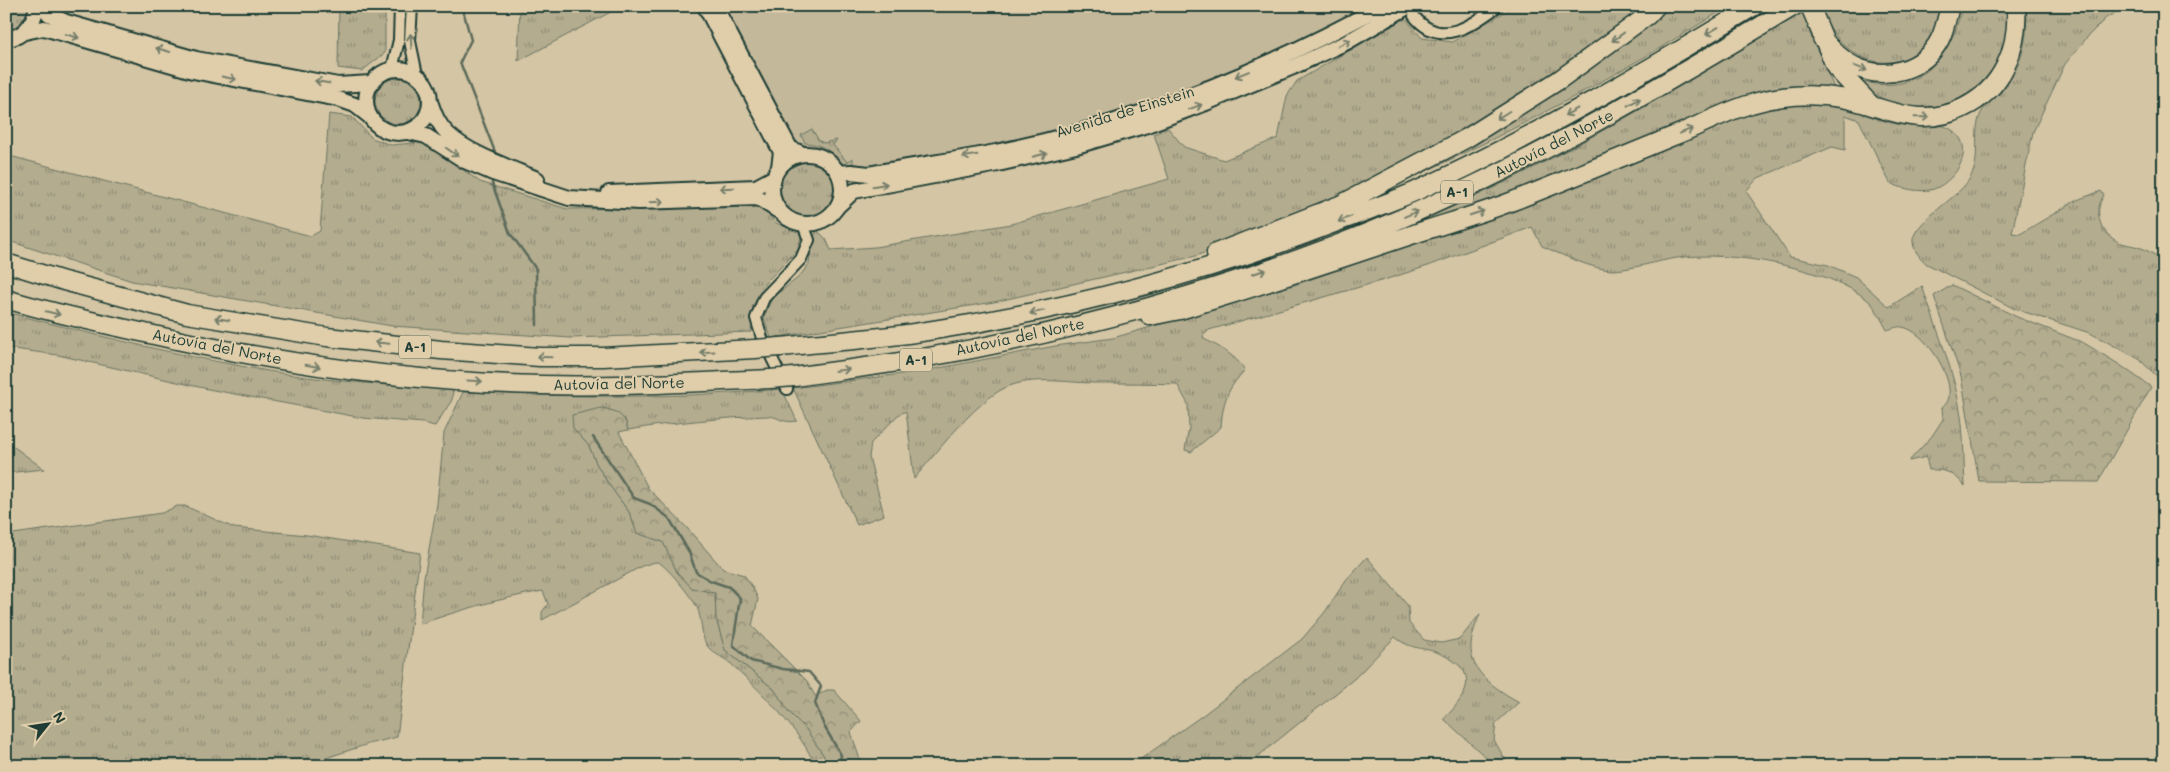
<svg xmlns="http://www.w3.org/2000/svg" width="2170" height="772" viewBox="0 0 2170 772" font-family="Mali,sans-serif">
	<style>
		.built { fill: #c3b89a }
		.grass { fill: url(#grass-tufts); stroke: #697462 }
		.forest { fill: url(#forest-crowns); stroke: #697462 }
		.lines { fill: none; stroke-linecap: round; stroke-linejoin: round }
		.stream { stroke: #5c6b5a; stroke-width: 2.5 }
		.street-casing { stroke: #1f3d34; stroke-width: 14 }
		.secondary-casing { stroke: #1f3d34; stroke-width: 18 }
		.highway-casing { stroke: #1f3d34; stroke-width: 21 }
		.street { stroke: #e0ceab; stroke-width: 10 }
		.secondary { stroke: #e0ceab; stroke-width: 14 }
		.highway { stroke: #e0ceab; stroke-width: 18 }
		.highway-bridge-casing { stroke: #1f3d34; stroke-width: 21; stroke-linecap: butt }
		.highway-bridge { stroke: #e0ceab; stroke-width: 18 }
		.oneway { stroke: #767e6a }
		.labels { text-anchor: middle; stroke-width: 4; stroke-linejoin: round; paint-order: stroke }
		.shield { fill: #e0ceab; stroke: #596858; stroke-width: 1 }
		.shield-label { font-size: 14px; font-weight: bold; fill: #1f3d34 }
		.street-label { font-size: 15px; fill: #1f3d34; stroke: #e0ceab }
	</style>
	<defs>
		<pattern id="grass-tufts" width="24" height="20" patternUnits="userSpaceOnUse" patternTransform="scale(1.25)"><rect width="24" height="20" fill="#b3ac8f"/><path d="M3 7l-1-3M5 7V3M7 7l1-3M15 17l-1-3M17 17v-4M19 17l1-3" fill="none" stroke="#918d76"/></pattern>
		<pattern id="forest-crowns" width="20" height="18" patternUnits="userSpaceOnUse" patternTransform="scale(1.25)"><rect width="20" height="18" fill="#b3ac8f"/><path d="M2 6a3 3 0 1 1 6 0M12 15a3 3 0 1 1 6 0" fill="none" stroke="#918d76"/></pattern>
	</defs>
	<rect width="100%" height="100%" fill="#d4c5a4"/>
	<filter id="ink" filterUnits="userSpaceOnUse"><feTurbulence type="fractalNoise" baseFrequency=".02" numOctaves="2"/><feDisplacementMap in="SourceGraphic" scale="10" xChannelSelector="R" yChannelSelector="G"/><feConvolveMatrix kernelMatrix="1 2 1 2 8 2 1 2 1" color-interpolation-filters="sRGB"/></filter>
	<g filter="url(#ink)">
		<path class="built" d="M716,6H1382L1287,54L1071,133L869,174L823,148L794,144Z"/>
		<path class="grass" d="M6,6H30C29,20 20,29 6,31Z
			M339,6H385V53L362,71L338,68Z
			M520,6H622L518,61Z
			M1515,6H1646L1529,91L1367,188L1196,256L994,302L771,338L764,317L772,298L799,277L809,264L812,241L817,230L826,239L831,250L875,247L1011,224L1169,179L1154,134L1168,128L1184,147L1224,160L1278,138L1287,96L1297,81L1405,18L1422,38L1453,42Z
			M1671,6H1729C1630,68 1526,125 1420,174L1564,86L1619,48Z
			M1814,6H1941C1930,74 1860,81 1828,24L1810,33L1835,90L1788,86L1754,93L1667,131L1430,223L1427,218C1563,160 1687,82 1814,6Z
			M1962,6H2007C2017,63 1964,116 1908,107C1890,104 1877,96 1863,87L1864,82C1920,95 1952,57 1962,6Z
			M2026,6H2127L2106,18L2090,34L2065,64L2033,132L2012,233L2020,234L2077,200L2101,191L2104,195C2092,214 2101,235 2121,243C2129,245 2137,246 2144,249C2151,252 2159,258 2164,263V383L2139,359L2090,333L2015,309L1927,264C1920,258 1912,249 1913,239C1916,221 1957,198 1968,181C1982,162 1973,139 1979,118C1983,104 1998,97 2006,86C2023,63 2029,34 2026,6Z
			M375 101a23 23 0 1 1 46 0a23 23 0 1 1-46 0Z
			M1799,103C1814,104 1830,105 1845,108C1866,113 1888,125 1911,126C1924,127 1940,121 1952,130C1977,147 1957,180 1934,189C1921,193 1902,189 1890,183L1859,120L1845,115V150L1832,147L1758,178L1746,191L1790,257L1828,265L1856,277L1889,307L1922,286C1937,331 1957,377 1962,424C1964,445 1964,466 1965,486C1954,473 1946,469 1929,470L1926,457L1909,461L1932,436L1943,419L1942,408C1946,404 1949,401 1949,395C1952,374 1924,330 1902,327C1898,326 1891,329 1887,330C1882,321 1876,308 1869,301C1829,267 1728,250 1677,258C1656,261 1634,269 1613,270C1594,270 1560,254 1542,246L1532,227L1428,266L1384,280L1209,330L1203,336L1204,339C1220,347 1235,355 1245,370C1227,389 1223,401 1221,427L1191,452L1185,450L1189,428L1188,404L1177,384C1150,383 1123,383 1096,383C1065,383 1027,374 999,391C970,409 937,452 914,479L906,411L898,415L871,443L869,457L884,515L857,525L793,388L918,372L1055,346L1113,338L1291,286L1522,207L1769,106Z
			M329,114L352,117L372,138L391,145L424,142L480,182L567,209L761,207L776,223L802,233L798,250L765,283L753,306L751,332L571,338L392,326L132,281L6,240V155L311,236L320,231Z
			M812,129L819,141L824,143L837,140L833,145L847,162L853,158V166H845C833,153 824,144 805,143L801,135Z
			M778 188a28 28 0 1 1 56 0a28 28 0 1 1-56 0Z
			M6,312C105,338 205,362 306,377C355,383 404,386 453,390L452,400L435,426L423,423L363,418L208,389L58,355L6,348Z
			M782,389L797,421C782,424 779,416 767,416C721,418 674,422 628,430L625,419L573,428L589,446L597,465L610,486L629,512L637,533L663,542L677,572L692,588L715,593L716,618L725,650L774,689L789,712L806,729L824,756L825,766H815C804,734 756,686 730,663C722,656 712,654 706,644C701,635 702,619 697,607C693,599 665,563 657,562C652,562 646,565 642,566L542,620V612L548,604L543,591C501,598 460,610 420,624L424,577L437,504L444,433L463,392C570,397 676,399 782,389Z
			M6,441L44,469L6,473Z
			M177,506H185L234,528L307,535L420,553L397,737L368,744L302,766H6V535L162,513Z
			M1367,557L1408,606L1409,623L1424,640L1441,643L1460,639L1480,614C1476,624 1472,634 1471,645C1469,673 1498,690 1519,702L1496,723L1494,740L1509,766L1492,763L1444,719C1468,694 1481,672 1441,654C1423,646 1412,651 1395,637L1355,678L1246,766H1131L1203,715L1302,639L1325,612L1346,580Z"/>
		<path class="forest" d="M1952,285L2017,317L2084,343L2120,365L2151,387L2098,482L1979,481L1961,376L1934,296Z
			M601,408C616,410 625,415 628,430L619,432L648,488L687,528L723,569L744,575L753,588L758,599L752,626L807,681L815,696L827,690H834L861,721L851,732L862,766H825L824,756L806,729L789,712L774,689L725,650L716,618L715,593L692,588L677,572L663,542L637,533L629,512L610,486L597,465L589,446L573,428L572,415Z"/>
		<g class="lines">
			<path class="stream" d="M462,6L471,40L460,62L495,152
				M492,183L510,233L536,269L537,325
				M593,437L634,498L650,504L669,518L689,552L696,572L711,581L729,587L740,598L733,645L751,661L783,669L809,672L821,686L815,703L824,726L841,755L839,766"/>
			<g class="street-casing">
				<path id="street" d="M412,6L410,41L417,75
					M1414,16C1440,49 1472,25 1498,6
					M392,69L399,40L400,6
					M787,389L762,338L756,318L764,298L801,259L809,240L803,224"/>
			</g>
			<g class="secondary-casing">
				<path id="secondary" d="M43,6L49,14L66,22L196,59L338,85L371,83
					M705,6L781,152L779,167
					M715,6L790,148L803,154
					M25,32L44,28L193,71L338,99L355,105L369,116
					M6,39C25,37 34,23 37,6
					M366 101a32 32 0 1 1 64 0a32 32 0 1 1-64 0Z
					M431,104C434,114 439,125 447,133C467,153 511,168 537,179
					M408,132L426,136L465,161L493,173L569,198L639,202L758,198L780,212
					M772 189a35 35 0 1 1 70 0a35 35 0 1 1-70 0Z
					M838,173L851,172L869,174C911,166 954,160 996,152C1131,124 1262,72 1382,6
					M609,193L756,187L773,178
					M838,206L854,191L998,164L1076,146L1147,125L1206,103L1293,67L1347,42L1409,6"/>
			</g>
			<g class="highway-casing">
				<path id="highway" d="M1810,6L1836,68L1870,104
					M1822,38C1831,49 1841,60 1854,66C1884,81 1924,71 1940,39C1945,29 1947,17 1950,6
					M1216,253L1340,205L1467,138L1559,80L1648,15L1656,6
					M6,263L64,281L187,314L327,337L441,350L540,357H603L755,349
					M6,299C52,313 99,323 145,333C275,363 408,382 541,385C618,387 694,382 770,379
					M1150,316L1180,310L1225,296C1288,276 1351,255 1414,234C1447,223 1480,214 1513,201C1567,180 1622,157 1676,135C1701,125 1726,111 1751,104C1779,95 1812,93 1841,98C1885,106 1917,130 1963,108C2003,89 2019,48 2016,6
					M780,347C827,342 874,339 921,332C1069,310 1206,274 1345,219C1368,210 1391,202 1414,192C1531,139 1643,73 1754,6
					M794,377C835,371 876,366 917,359C1058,335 1200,297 1334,246C1496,184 1646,96 1794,6"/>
			</g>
			<use href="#street" class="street"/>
			<use href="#secondary" class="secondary"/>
			<use href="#highway" class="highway"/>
			<g class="highway-bridge-casing">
				<path id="highway-bridge" d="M755,349L780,347
					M770,379L794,377"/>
			</g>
			<use href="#highway-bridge" class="highway-bridge"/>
		</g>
		<defs><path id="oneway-shaft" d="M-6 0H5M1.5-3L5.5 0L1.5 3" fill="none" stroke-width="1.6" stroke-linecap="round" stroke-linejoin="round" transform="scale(1.25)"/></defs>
		<g class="oneway">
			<use href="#oneway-shaft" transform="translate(1712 31) rotate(149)"/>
			<use href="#oneway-shaft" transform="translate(72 36) rotate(16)"/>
			<use href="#oneway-shaft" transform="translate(1618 37) rotate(144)"/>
			<use href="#oneway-shaft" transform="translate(411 41) rotate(-94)"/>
			<use href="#oneway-shaft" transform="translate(1344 43) rotate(-27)"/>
			<use href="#oneway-shaft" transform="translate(163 50) rotate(-164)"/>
			<use href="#oneway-shaft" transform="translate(1860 68) rotate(20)"/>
			<use href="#oneway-shaft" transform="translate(1242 74) rotate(157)"/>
			<use href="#oneway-shaft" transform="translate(229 78) rotate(11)"/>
			<use href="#oneway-shaft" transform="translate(322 82) rotate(-170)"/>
			<use href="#oneway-shaft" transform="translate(1634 102) rotate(-29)"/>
			<use href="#oneway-shaft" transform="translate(1195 107) rotate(-20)"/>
			<use href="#oneway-shaft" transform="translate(1571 112) rotate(151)"/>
			<use href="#oneway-shaft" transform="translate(1503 115) rotate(148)"/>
			<use href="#oneway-shaft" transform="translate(1922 117) rotate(-1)"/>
			<use href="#oneway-shaft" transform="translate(1686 131) rotate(-23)"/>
			<use href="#oneway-shaft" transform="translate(452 152) rotate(35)"/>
			<use href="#oneway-shaft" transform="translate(1040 155) rotate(-13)"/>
			<use href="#oneway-shaft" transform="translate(970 156) rotate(170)"/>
			<use href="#oneway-shaft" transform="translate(880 185) rotate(-9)"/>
			<use href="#oneway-shaft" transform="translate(727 188) rotate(178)"/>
			<use href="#oneway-shaft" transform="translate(657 202) rotate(-2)"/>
			<use href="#oneway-shaft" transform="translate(1477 213) rotate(-18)"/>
			<use href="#oneway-shaft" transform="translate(1411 214) rotate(-23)"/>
			<use href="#oneway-shaft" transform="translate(1345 219) rotate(158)"/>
			<use href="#oneway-shaft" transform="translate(1259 272) rotate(-18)"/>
			<use href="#oneway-shaft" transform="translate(1037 312) rotate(168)"/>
			<use href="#oneway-shaft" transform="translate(53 313) rotate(13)"/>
			<use href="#oneway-shaft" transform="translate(222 319) rotate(-171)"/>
			<use href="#oneway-shaft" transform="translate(382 343) rotate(-174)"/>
			<use href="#oneway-shaft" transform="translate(707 352) rotate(177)"/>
			<use href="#oneway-shaft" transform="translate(544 357) rotate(-178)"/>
			<use href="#oneway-shaft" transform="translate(313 366) rotate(10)"/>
			<use href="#oneway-shaft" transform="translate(842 370) rotate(-8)"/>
			<use href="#oneway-shaft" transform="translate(475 381) rotate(3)"/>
		</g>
	</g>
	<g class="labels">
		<g class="shield">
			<rect x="1441" y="180.5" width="32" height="23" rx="4"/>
			<rect x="399" y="335.5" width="32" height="23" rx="4"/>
			<rect x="900" y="348.5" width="32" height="23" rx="4"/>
		</g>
		<g class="shield-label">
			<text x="1457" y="197">A-1</text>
			<text x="415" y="352">A-1</text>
			<text x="916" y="365">A-1</text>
		</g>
		<g class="street-label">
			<text transform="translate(1125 112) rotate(-17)" y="5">Avenida de Einstein</text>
			<text transform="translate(1554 144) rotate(-27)" y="5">Autovía del Norte</text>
			<text transform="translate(1020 337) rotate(-12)" y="5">Autovía del Norte</text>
			<text transform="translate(217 347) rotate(11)" y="5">Autovía del Norte</text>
			<text transform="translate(619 384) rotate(-1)" y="5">Autovía del Norte</text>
		</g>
	</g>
	<rect width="2170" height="772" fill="none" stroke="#e0ceab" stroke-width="25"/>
	<rect x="12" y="12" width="2145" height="747" fill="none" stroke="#1f3d34" stroke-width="2" filter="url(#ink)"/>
	<g transform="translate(48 724) rotate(60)" stroke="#e0ceab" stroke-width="4" paint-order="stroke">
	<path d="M0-4L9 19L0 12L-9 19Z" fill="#1f3d34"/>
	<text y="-8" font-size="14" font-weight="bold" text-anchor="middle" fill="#1f3d34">N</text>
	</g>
</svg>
